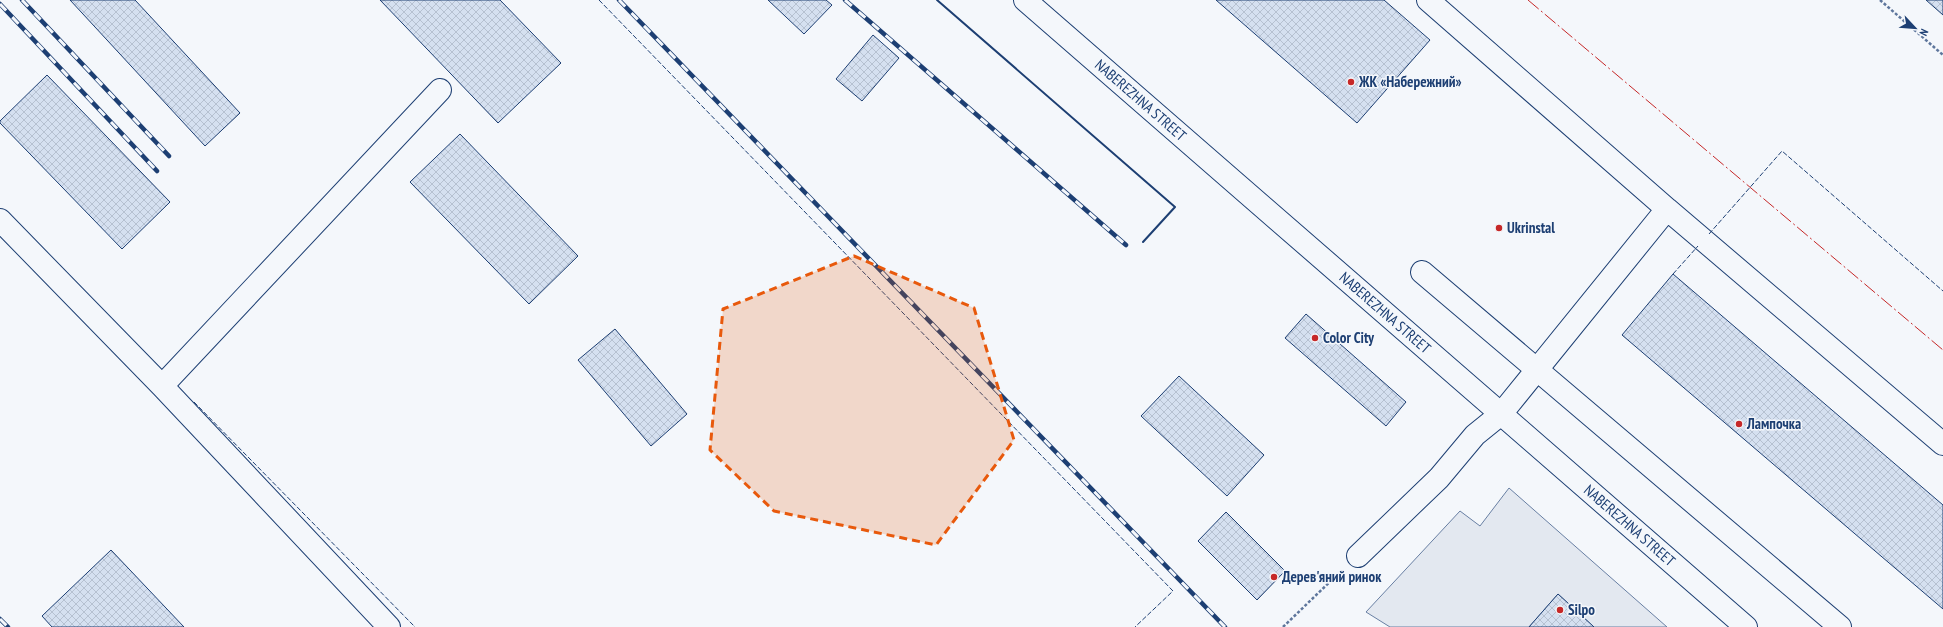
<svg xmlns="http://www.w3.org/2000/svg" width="1943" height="627" viewBox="0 0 1943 627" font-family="'PT Sans Narrow',sans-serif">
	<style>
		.parking { fill: #e3e8f0; stroke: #687fa3 }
		.building { fill: url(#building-cross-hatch); stroke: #1d3f73 }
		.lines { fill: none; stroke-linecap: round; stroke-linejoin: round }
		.minor-casing { stroke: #1d3f73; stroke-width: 24 }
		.major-casing { stroke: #1d3f73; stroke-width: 24 }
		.path { stroke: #5e769c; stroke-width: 2.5; stroke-dasharray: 3 2; stroke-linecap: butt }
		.minor { stroke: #f4f7fb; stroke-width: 22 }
		.major { stroke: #f4f7fb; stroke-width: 22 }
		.rail-casing { stroke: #1d3f73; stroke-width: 4.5 }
		.rail { stroke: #f4f7fb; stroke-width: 3; stroke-dasharray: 9; stroke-linecap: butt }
		.fence { stroke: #1d3f73; stroke-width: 1; stroke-dasharray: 5 2; stroke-linecap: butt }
		.wall { stroke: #1d3f73; stroke-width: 2 }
		.power { stroke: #c62828; stroke-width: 1; stroke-dasharray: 14 3 2 3; stroke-linecap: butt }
		.marked { fill: #e8590c; fill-opacity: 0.2; stroke: #e8590c; stroke-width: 3; stroke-dasharray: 8 5; stroke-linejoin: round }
		.poi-dot { fill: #c62828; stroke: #f4f7fb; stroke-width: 1.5 }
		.labels { text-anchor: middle; stroke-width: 3; stroke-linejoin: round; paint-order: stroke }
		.poi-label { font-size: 15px; font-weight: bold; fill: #1d3f73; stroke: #f4f7fb; text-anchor: start }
		.street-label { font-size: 15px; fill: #1d3f73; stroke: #f4f7fb }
	</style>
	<defs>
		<pattern id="building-cross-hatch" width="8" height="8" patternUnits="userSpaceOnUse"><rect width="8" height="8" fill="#d5e0f0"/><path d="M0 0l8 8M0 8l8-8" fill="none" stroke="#b6c1d1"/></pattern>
	</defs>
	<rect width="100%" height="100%" fill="#f4f7fb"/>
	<path class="parking" d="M1509,488L1667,627H1594L1558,594L1529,627H1390L1366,612L1460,511L1480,526Z"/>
	<path class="building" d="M70,0H135L240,113L205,146Z
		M380,0H500L561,63L498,123Z
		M768,0H826L832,5L804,34Z
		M1216,0H1384L1430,40L1357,123Z
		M1926,0H1943V15Z
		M873,35L899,58L862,101L836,79Z
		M47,75L170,202L122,249L0,123V121Z
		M460,134L578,256L529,304L410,182Z
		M1673,274L1943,505V609L1622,335Z
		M1306,314L1406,402L1386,426L1285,338Z
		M615,329L687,414L651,446L578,360Z
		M1179,376L1264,455L1227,496L1141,416Z
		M1226,512L1285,571L1257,600L1198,541Z
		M111,550L184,627H52L42,616Z
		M1558,594L1594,627H1529Z"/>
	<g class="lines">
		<g class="minor-casing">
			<path id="minor" d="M1428,0L1667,209
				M0,220L162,386L389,627
				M1422,272L1840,627
				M162,386L440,90
				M1358,556L1439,478L1475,435L1501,414L1667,209L1943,444"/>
		</g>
		<g class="major-casing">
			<g id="major">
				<path id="s1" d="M1025,0L1746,627"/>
			</g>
		</g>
		<path class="path" d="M1880,0L1943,55
			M1283,627L1338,574"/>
		<use href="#minor" class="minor"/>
		<use href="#major" class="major"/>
		<g class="rail-casing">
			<path id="rail" d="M22,0L169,156
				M619,0L1225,627
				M845,0L1126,245
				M0,4L157,171
				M0,619L8,627"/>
		</g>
		<use href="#rail" class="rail"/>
		<path class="fence" d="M599,0L1173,591L1135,627
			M1709,234L1782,151L1943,291
			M1673,274L1698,246
			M194,402L415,627"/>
		<path class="wall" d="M937,0L1175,207L1143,242"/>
		<path class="power" d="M1528,0L1943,350"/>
	</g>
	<path class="marked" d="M854,256L974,308L1014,440L936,545L774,511L710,450L723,309Z"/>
	<g class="poi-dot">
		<circle cx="1351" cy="82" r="4"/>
		<circle cx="1499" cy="228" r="4"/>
		<circle cx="1315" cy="338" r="4"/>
		<circle cx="1739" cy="424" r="4"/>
		<circle cx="1274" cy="577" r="4"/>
		<circle cx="1560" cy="610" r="4"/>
	</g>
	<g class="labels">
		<g class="poi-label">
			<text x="1359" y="87">ЖК «Набережний»</text>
			<text x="1507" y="233">Ukrinstal</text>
			<text x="1323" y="343">Color City</text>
			<text x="1747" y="429">Лампочка</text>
			<text x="1282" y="582">Дерев'яний ринок</text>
			<text x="1568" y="615">Silpo</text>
		</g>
		<g class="street-label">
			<text dy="5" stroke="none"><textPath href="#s1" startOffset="153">NABEREZHNA STREET</textPath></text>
			<text dy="5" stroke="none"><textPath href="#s1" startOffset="477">NABEREZHNA STREET</textPath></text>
			<text dy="5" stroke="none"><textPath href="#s1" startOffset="801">NABEREZHNA STREET</textPath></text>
		</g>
	</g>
	<g transform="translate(1915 28) rotate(116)" stroke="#f4f7fb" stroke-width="3" paint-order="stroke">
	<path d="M0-3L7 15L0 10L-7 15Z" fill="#1d3f73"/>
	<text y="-6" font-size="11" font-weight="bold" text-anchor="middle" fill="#1d3f73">N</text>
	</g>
</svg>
